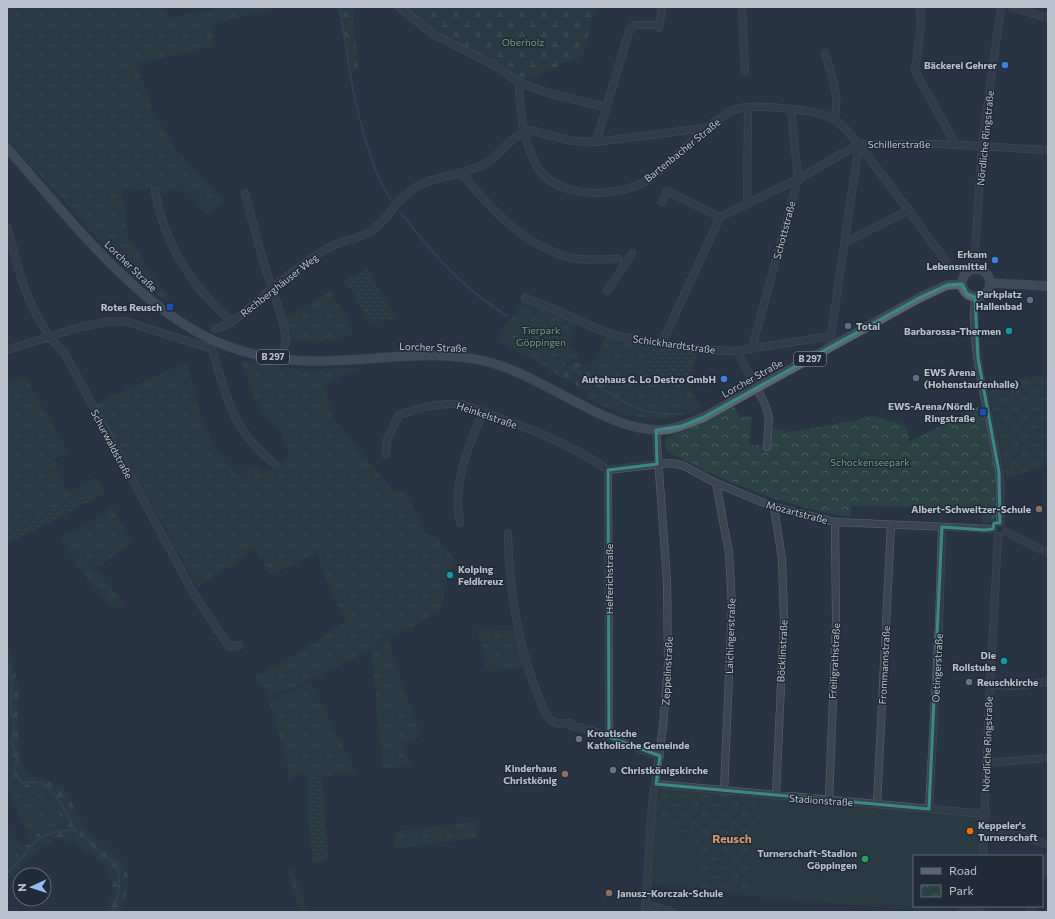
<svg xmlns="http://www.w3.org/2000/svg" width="1055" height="919" viewBox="0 0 1055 919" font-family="Commissioner,sans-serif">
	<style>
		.grass { fill: url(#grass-tufts) }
		.forest { fill: url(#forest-firs) }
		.park { fill: url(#park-crowns) }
		.garden { fill: url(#garden-dots) }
		.pitch { fill: #2a4244 }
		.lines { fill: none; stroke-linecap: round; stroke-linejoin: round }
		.stream { stroke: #3e526c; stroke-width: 1.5 }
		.minor-casing { stroke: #5a6470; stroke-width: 8 }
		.major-casing { stroke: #464f5c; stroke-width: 10 }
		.minor { stroke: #3c4653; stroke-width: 7 }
		.major { stroke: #5a6573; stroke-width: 9 }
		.marked { fill: none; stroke: #3a8986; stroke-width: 3; stroke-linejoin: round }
		.shop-dot { fill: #3f7fe0; stroke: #212b38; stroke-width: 1.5 }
		.service-dot { fill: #5c6f8a; stroke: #212b38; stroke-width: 1.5 }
		.transit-dot { fill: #1a4fb4; stroke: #212b38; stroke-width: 1.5 }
		.culture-dot { fill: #0f9aa8; stroke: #212b38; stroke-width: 1.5 }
		.education-dot { fill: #8d6e63; stroke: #212b38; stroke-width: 1.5 }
		.worship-dot { fill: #6b7280; stroke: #212b38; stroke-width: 1.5 }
		.food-dot { fill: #e8710a; stroke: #212b38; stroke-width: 1.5 }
		.leisure-dot { fill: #2e9e5b; stroke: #212b38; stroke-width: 1.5 }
		.labels { text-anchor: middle; stroke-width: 3; stroke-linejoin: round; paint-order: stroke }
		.shield { fill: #212b38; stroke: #8b94a0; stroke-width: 1 }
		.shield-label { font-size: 9px; font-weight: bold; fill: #b9c1cc }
		.park-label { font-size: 10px; fill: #719d7a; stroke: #212b38 }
		.poi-label { font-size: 10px; font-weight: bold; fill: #b9c1cc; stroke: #212b38; text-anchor: end }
		.street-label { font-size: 10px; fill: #b9c1cc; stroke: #212b38 }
		.quarter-label { font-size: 12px; font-weight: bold; fill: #d5976c; stroke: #212b38 }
	</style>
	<defs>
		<pattern id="grass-tufts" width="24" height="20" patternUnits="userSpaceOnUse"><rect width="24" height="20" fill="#2a4244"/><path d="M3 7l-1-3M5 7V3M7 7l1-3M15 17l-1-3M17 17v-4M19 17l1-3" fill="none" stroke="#475c5e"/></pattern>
		<pattern id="forest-firs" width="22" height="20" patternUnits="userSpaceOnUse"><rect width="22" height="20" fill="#2a4244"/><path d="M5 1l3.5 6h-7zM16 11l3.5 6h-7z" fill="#475c5e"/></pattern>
		<pattern id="park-crowns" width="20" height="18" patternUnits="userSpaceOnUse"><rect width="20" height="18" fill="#2a4244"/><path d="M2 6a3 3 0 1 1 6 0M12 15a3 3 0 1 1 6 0" fill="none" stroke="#475c5e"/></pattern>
		<pattern id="garden-dots" width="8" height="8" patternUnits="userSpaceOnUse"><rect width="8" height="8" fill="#2a4244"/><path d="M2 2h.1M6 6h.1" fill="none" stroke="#475c5e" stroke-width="1.8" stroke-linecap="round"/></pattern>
	</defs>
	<rect width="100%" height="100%" fill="#283443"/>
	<path class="grass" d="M7,7H166L169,18L224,7H277V8L220,22L213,29V46L136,64L154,113L174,147L226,200L207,215L188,192L121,189L129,241L136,247L145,266L168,294L167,302L135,278L7,140V117L10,115L7,108Z
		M330,291L354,329C344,347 304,342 288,337L286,318Z
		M607,335L651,344L646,380L688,385L702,410C692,412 683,415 674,417C643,424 615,412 587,398V391L601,386L590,369Z
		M241,361C263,365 286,369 309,370C329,370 348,367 368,368C352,371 334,376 325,390L334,419L395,493L405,490L426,535H435L454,559L447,578L441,611L307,682L284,692L269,697L255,677L296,654L345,622L326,579L317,553L270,575L255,549L198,587L96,404L180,365L188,364C195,396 201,427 220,454C225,462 233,468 239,475L254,464L261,472L277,468L290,454L280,429L267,419L256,402Z
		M25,376L68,452L53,460L68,493L97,477L101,485L7,531V383Z
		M113,508L132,542L101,565L92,566L124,602L116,610L94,587L59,539Z
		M477,629L515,631L524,667L489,672Z
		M388,640L421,736L403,744L412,765L383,769L371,650Z
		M311,682L356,772L322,777L295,773L293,779L289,782L287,763L269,701Z
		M7,775L17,789H35L50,801L67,825L39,833L30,841L7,788Z
		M478,821L475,838L396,848L394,832Z
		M7,826L24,848L7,864Z
		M292,869L308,911V912H299L288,871Z"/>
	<path class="forest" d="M337,7H353L358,70L352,73Z
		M400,7H596L582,56L519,82L433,34Z
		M580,362L590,369L602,386L587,391L554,373L567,366Z
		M7,639L20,691L17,705L20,756L23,769L31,776L61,785L70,797L76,813L86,829L104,844L123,863L129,879L122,912H106L113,888L107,867L74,842L56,839L31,855L7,881V864L39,833L49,827L67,825L50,801L35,789H17L7,775Z"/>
	<path class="park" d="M523,300L577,323L568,344L579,358L567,362L559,375L497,340Z
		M1048,375V466L1006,478L988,388L993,383Z
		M734,406L740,418L752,416L749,445L771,446L773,428L790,432L856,420L872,416L905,425L910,442L978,406L981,408L996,472V518L994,521L982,523L981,508L851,506V517C786,508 723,481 666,451L665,439L671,435L689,429Z
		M661,788L757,797L748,896L701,888L694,834L655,828L656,806Z"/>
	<path class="garden" d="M367,268L396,319L370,322L345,281Z
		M651,344L697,353L688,385L646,380Z
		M101,485L105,493L7,544V531Z
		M307,774L322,777L328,859L313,863L308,817Z"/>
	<path class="pitch" d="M757,797L982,815L979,856H914V906H961L935,912L748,896Z
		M655,828L694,834L701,888L651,883Z"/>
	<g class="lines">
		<path class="stream" d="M340,7C348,64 356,122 378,176C381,184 387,192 391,200
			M400,212C434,255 460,286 507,316
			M570,367C593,382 615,399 640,409C654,414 669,414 684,414
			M7,664L10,667L9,672L12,680L11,708L14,726L12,743L17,760L14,770L21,782C27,783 32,781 37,782C55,786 68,817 76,831
			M7,874L36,841C48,833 72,824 85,836C89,840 90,845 95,849C105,856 116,861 119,875C121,888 117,900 113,912"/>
		<g class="minor-casing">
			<path id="minor" d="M399,7L433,34L492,64L519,82C519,109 525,161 548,179C561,189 581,193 597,193C612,192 629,190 642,183C671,166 692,137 720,118C724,116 728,112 733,110C750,103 819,109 835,120C850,130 864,152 875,166C901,199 925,233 950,267
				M742,7L745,71
				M920,7L921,26L915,71L956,145
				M1013,7L1048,18
				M659,28L662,7
				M825,53C831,75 841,96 834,120
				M519,82L545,92L606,107
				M596,142L630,28L636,25H659
				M462,174C491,209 525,247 572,258C588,261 603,259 618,259
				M155,191C164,244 192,287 232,322
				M245,193L262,257L283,322L286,339L281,359
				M662,202L667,191L720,217
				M747,204L748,107
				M7,227C13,245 16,265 23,283C32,310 45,334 65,354L194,594L229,647L239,645
				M844,243L909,210
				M974,269L982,146L1001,7
				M607,291L632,253
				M975,297C970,355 990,414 999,471C1002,487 1000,506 1000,523
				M525,298L554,309L595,328L615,335L643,341L707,350L737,351L830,336
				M215,329C236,323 252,305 269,291C287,276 307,260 328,248C341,240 360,239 373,230C388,218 397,200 413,189C434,175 462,176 485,164C501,155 511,134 530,130L573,141L596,142L706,128
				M662,343L720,217L798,179L859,144H943L1048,150
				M752,348L798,179L791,109
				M829,348L859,144
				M7,350L80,327L105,322L125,321L212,349C227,398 232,431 275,464
				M737,351L765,404L769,417L767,447
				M386,454L387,440L399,415C418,408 440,402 461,404C511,422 564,439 608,470
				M716,483L729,553L732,606L724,791
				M774,507L782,559L784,618L776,796
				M460,523C452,484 468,447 483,412
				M1006,532L1048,553
				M508,533C509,588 518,646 539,698C542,705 544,714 550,719C555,725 563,724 570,723L571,726C602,731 630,747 660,756
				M990,685L1013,686L1048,682
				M609,737L608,470L670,463L682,465L716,483L774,507L835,522L993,529
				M986,763L1048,758
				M656,784L986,814
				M829,801L836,620L835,522
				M877,804L891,525
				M929,809L939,624L942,527
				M985,833L1020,835L1048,845
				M983,856L988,724L998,536
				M1042,875L1048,857
				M645,904L672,912
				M645,912L652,805L663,727L668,664L667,581L656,430
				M962,912L981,907
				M1030,912L1032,906"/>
		</g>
		<g class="major-casing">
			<path id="major" d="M7,148C66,214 142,315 227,346C254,356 285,361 313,361C373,362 433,347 492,363C544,377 607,430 658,430C674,430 689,423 704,417L919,298L947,285L962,284
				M962 283a14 14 0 1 1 28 0a14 14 0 1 1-28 0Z
				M991,283L1048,286"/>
		</g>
		<use href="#minor" class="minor"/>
		<use href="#major" class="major"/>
	</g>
	<path d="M0 0H1055V919H0ZM962,284L967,294L975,297L978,358L999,472L1000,523H994L993,529L985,530L942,527L929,809L656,784L660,756L609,737L608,470L657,464L656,430L682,426L704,417L919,298L947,285Z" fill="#283443" fill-opacity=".55" fill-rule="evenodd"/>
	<path class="marked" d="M962,284L967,294L975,297L978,358L999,472L1000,523H994L993,529L985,530L942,527L929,809L656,784L660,756L609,737L608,470L657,464L656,430L682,426L704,417L919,298L947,285Z"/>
	<g class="shop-dot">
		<circle cx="1005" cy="65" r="4"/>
		<circle cx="995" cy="260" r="4"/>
		<circle cx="724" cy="379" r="4"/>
	</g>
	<g class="service-dot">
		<circle cx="1030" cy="300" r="4"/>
		<circle cx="848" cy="326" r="4"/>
		<circle cx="916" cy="378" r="4"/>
	</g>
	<g class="transit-dot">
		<rect x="166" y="303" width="8" height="8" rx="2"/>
		<rect x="979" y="408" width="8" height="8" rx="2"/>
	</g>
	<g class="culture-dot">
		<circle cx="1009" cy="331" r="4"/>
		<circle cx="450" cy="575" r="4"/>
		<circle cx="1004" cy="661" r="4"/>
	</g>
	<g class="education-dot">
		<circle cx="1039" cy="509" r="4"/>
		<circle cx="565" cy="774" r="4"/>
		<circle cx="609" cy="893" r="4"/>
	</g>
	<g class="worship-dot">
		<circle cx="969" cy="682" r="4"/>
		<circle cx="579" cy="739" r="4"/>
		<circle cx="613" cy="770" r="4"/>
	</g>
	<circle class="food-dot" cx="970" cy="831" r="4"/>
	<circle class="leisure-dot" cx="865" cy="859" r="4"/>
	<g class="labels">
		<g class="shield">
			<rect x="257" y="350" width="32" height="14" rx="3"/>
			<rect x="794" y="352" width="32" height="14" rx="3"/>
		</g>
		<g class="shield-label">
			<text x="273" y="360">B 297</text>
			<text x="810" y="362">B 297</text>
		</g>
		<g class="park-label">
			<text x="523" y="46">Oberholz</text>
			<text x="541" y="334">Tierpark<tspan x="541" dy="12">Göppingen</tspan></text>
			<text x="870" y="466">Schockenseepark</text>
		</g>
		<g class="poi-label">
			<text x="997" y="69">Bäckerei Gehrer</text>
			<text x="987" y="258">Erkam<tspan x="987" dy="12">Lebensmittel</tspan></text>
			<text x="1022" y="298">Parkplatz<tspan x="1022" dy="12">Hallenbad</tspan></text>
			<text x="162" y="311">Rotes Reusch</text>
			<text x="856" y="330" text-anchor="start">Total</text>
			<text x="1001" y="335">Barbarossa-Thermen</text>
			<text x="924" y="376" text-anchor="start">EWS Arena<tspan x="924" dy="12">(Hohenstaufenhalle)</tspan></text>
			<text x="716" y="383">Autohaus G. Lo Destro GmbH</text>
			<text x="975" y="410">EWS-Arena/Nördl.<tspan x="975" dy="12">Ringstraße</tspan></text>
			<text x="1031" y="513">Albert-Schweitzer-Schule</text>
			<text x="458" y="573" text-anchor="start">Kolping<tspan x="458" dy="12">Feldkreuz</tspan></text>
			<text x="996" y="659">Die<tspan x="996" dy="12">Rollstube</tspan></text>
			<text x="977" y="686" text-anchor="start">Reuschkirche</text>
			<text x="587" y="737" text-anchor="start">Kroatische<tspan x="587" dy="12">Katholische Gemeinde</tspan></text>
			<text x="557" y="772">Kinderhaus<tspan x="557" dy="12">Christkönig</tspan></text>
			<text x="621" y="774" text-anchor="start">Christkönigskirche</text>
			<text x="978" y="829" text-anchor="start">Keppeler's<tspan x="978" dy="12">Turnerschaft</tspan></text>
			<text x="857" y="857">Turnerschaft-Stadion<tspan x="857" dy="12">Göppingen</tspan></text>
			<text x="617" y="897" text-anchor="start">Janusz-Korczak-Schule</text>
		</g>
		<g class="street-label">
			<text transform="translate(985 138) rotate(-84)" y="4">Nördliche Ringstraße</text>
			<text x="899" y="148">Schillerstraße</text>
			<text transform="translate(682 150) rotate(-39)" y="4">Bartenbacher Straße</text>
			<text transform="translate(784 230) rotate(-75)" y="4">Schottstraße</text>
			<text transform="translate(131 266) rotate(44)" y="4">Lorcher Straße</text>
			<text transform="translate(279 285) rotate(-38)" y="4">Rechberghäuser Weg</text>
			<text transform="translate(674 344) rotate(8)" y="4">Schickhardtstraße</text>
			<text transform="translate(433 347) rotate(2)" y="4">Lorcher Straße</text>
			<text transform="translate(752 378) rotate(-29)" y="4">Lorcher Straße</text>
			<text transform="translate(487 415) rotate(19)" y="4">Heinkelstraße</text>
			<text transform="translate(112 444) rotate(62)" y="4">Schurwaldstraße</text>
			<text transform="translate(797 512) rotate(15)" y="4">Mozartstraße</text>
			<text transform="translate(609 579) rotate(-90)" y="4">Helferichstraße</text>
			<text transform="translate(730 636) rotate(-88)" y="4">Laichingerstraße</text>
			<text transform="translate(782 651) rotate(-87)" y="4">Böcklinstraße</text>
			<text transform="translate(834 661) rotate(-87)" y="4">Freiligrathstraße</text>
			<text transform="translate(884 665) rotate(-87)" y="4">Frommannstraße</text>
			<text transform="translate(937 668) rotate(-87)" y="4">Oetingerstraße</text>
			<text transform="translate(667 671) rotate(-87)" y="4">Zeppelinstraße</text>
			<text transform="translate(987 744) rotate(-88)" y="4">Nördliche Ringstraße</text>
			<text transform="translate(821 800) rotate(4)" y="4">Stadionstraße</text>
		</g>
		<g class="quarter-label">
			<text x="732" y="843">Reusch</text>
		</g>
	</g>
	<rect width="1055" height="919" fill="none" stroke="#b9c1cc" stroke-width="16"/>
	<rect x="913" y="855" width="130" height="52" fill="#212b38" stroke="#5e6773"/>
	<rect x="921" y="868" width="20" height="6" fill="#5a6573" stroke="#5e6773"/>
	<text x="949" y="875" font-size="12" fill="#b9c1cc">Road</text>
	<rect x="921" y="885" width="20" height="12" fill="url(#park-crowns)" stroke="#5e6773"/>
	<text x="949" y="895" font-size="12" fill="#b9c1cc">Park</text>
	<g transform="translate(32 887) rotate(267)"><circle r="19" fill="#212b38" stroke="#5e6773"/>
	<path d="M0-3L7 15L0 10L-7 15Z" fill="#94bdf7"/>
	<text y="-6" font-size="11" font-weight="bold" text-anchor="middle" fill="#b9c1cc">N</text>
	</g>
</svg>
